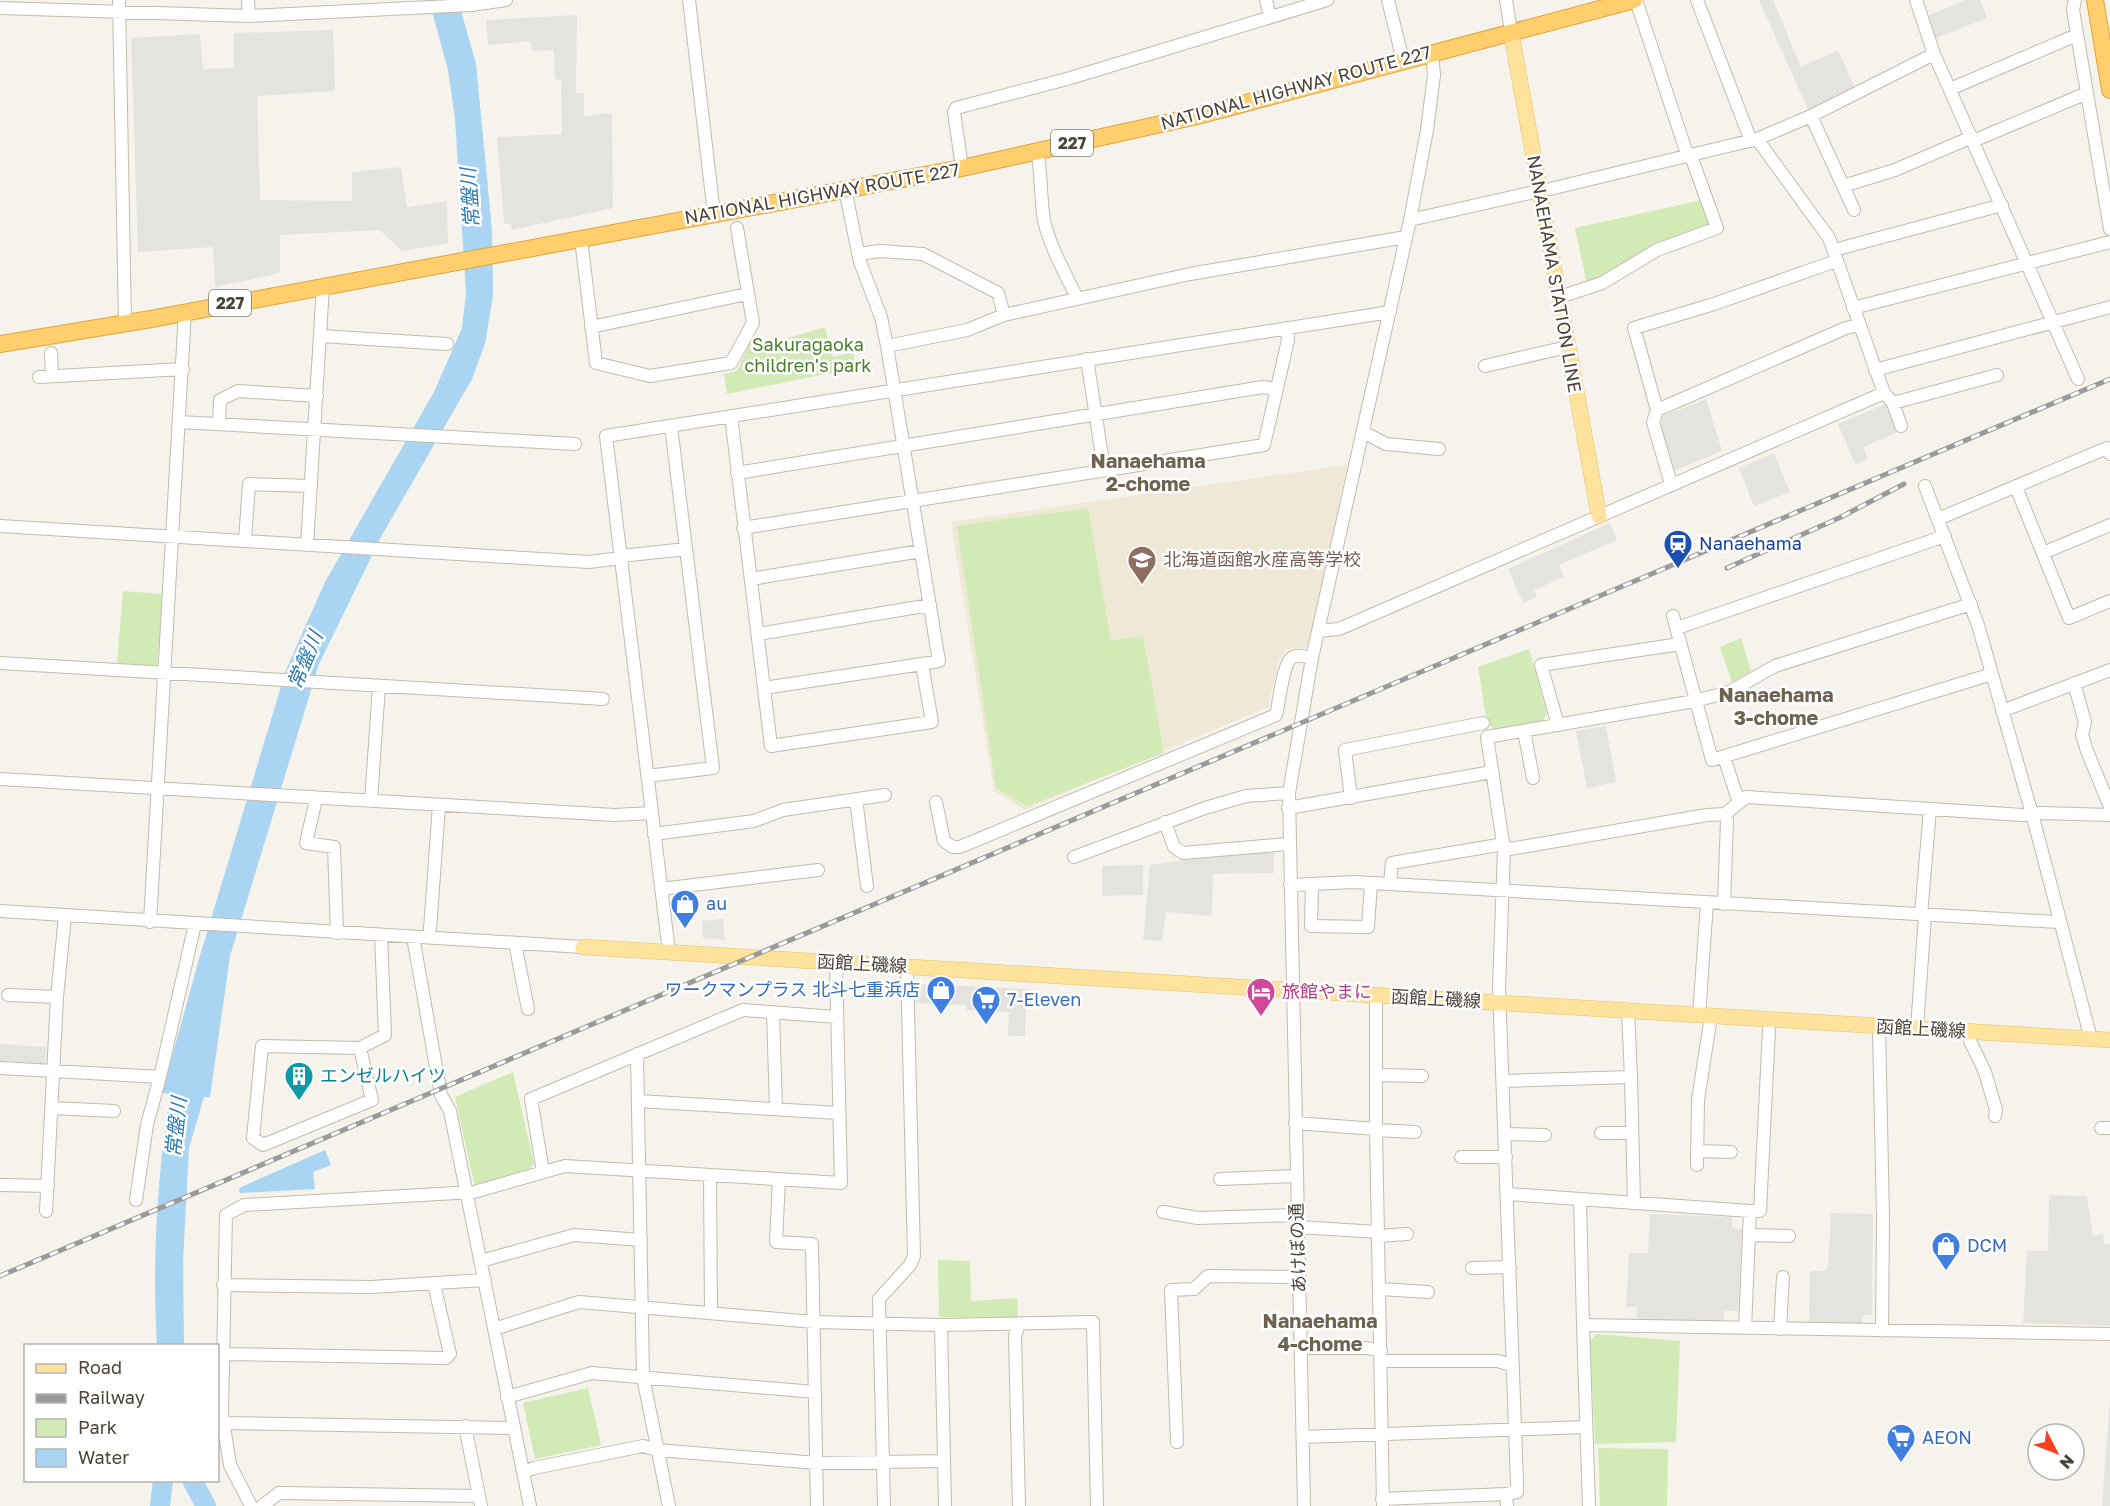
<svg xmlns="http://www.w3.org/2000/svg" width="2110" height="1506" viewBox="0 0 2110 1506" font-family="'Golos Text','Noto Sans JP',sans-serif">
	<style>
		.education { fill: #efe8d6 }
		.green { fill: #d2eab5 }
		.parking { fill: #e5e3e0 }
		.water { fill: #a9d4f2 }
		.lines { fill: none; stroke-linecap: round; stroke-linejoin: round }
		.river { stroke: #a9d4f2; stroke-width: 20 }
		.minor-casing { stroke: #c2bbae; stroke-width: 14 }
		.major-casing { stroke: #e6c16a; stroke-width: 16 }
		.highway-casing { stroke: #e0a43c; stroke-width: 18 }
		.minor { stroke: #fff; stroke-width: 12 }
		.major { stroke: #ffe39c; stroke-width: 15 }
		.highway { stroke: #ffcf6e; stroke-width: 16 }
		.rail-casing { stroke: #9a9a9a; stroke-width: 5 }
		.rail { stroke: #fff; stroke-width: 3; stroke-dasharray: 9; stroke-linecap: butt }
		.labels { text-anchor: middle; stroke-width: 5; stroke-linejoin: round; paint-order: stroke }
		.shield { fill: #fff; stroke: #817c74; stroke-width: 1.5 }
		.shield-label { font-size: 16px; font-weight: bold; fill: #4b4439 }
		.street-label { font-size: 18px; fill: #4b4439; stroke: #fff }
		.park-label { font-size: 18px; fill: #4a7f2a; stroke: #fff }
		.transit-label { font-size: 18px; fill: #164399; stroke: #fff; text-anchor: start }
		.education-label { font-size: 18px; fill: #785e54; stroke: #fff; text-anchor: start }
		.shop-label { font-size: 18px; fill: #366cbe; stroke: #fff; text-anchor: start }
		.hotel-label { font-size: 18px; fill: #b23c85; stroke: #fff; text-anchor: start }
		.culture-label { font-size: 18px; fill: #0d838f; stroke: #fff; text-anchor: start }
		.water-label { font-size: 20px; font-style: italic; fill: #2e7ab2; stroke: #fff }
		.neighbourhood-label { font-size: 20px; font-weight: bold; fill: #6e6250; stroke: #fff }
	</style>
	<rect width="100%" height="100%" fill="#f6f3ec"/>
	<path class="education" d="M1347,465L1309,648L1288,649L1279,660L1268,707L1025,810L994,791L951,522Z"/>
	<path class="green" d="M1702,200L1711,226L1587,284L1575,228Z
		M825,327L833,357L853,352L856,368L727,394L724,374L737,371L752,338L761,336L765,345Z
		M1088,508L1111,641L1143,636L1164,753L1027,806L996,788L957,526Z
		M123,591L163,594L157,666L117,663Z
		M1741,638L1751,671L1732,682L1720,647Z
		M1529,649L1547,714L1543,721L1494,729L1487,723L1478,667Z
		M513,1072L534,1164L527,1171L475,1187L455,1097Z
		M938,1260L970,1261L971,1301L1017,1298L1018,1318L939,1317Z
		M1597,1334L1680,1341L1676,1442L1595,1444L1590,1340Z
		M588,1388L601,1445L535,1459L523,1403Z
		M1598,1448L1668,1449L1667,1506H1600Z"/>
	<path class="parking" d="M1759,0H1773L1801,67L1838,50L1856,90L1809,112Z
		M1966,0H1980L1987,18L1934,39L1925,17Z
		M577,15L576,93H584V116L612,113L613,208L512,230L511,224H504L497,137L562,134L561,80L555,79L554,50L532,51L531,41L488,45L486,20Z
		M333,30L335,91L257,96L260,200L352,201V172L401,167L407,207L447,201L448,243L402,251L380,230L280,235V273L215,287L213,247L138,252L131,38L200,34L203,69L234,68V33Z
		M1706,399L1722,451L1672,472L1659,428L1663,416Z
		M1886,404L1898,432L1863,447L1868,459L1855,464L1838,424Z
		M1774,453L1790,492L1754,506L1739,468Z
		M1610,523L1617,540L1559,565L1564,577L1534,590L1537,597L1523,603L1508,569Z
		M1606,726L1616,782L1587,788L1576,731Z
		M1274,848V873L1213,874L1212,916L1166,912L1162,941L1143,940L1150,865Z
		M1143,865V895L1102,896V866Z
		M723,919L725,940L703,938L702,921Z
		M914,984L1027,989L1025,1036H1008L1009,1012L966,1010V1005L913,1003Z
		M0,1044L46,1047L45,1064L0,1061Z
		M2049,1195L2087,1196L2093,1236L2103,1233L2104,1245L2110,1244V1326L2023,1323L2027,1251H2048Z
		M1831,1213L1873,1214L1872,1315H1863L1862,1325L1809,1322L1810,1271H1824L1828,1267Z
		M1650,1214L1732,1217V1228L1742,1229L1738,1311H1724V1322L1637,1319V1307H1626L1629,1253H1648Z
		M2110,1398V1506H2102Z"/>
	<path class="water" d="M429,0H458L476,64L492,230L493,295L485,344L472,379L382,535L319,664L230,956L210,1097H204L189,1148L183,1261L184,1345L157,1346C152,1261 157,1178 170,1094L162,1093L199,959L286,670L325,582L434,392L462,328L466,293L455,118L448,70Z
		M325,1150L331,1165L313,1172L315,1189L240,1193L239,1188Z"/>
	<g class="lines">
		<path class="river" d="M192,1480L206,1506
			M160,1506L163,1480"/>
		<g class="minor-casing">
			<path id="minor" d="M119,0L125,323
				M248,0L249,16
				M689,0L714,214
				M1266,0L1270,17
				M1388,0L1403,60
				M1506,0L1511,32
				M1636,0L1688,157
				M1697,0L1751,141
				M1916,0L1934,54L2078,379
				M2075,0L2073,10L2110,229
				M0,8L249,16L471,5L506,0
				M1950,89L2077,35
				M1811,116L1854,210
				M1757,139L1829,238L1884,393L1893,403L1997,375
				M1973,141L2087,93
				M1037,151C1042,174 1040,198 1044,220C1049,245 1066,275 1077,298
				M962,168L954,112L956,108L1067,79L1327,0
				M1843,186L1895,170L1972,137
				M1550,189L1757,139L1811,116L1934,54
				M1410,220L1539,191
				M581,239L596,363L650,376L731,363L753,323L737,228
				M1834,250L2002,205
				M858,254L880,251L923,254L998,293L1004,315L1190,274L1406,237
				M1836,261L1714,304L1634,328L1657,410L1846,328L1859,325
				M1569,294L1602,283L1657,250L1717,228L1691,156
				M1853,308L2110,242
				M591,327L747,294
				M321,336L447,344
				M887,346L967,330L1004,315
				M51,353L52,376
				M1087,359L1104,469
				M1485,366L1567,347
				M1875,370L2110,307
				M39,377L183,369
				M1893,403L1901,426
				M1657,410L1653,422L1671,484
				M731,416L771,746L932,722L922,664L939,661L887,346L881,317L860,262L845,189
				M180,422L575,444
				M219,424L220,400L238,391L317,396
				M1369,435L1386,444L1439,449
				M737,473L1263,387L1276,389
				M1925,486L1978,625L2034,821L2091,1039
				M2016,487L2069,618L2110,601
				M1938,519L2107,448L2110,454
				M0,526L589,562L621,558
				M743,528L1264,445L1288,340L1287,328
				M245,541L249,484L311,486
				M307,545L323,286
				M2043,553L2110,525
				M621,556L686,549
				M751,579L921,551
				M1673,616L1712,760L1992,674
				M1677,628L1945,536
				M1318,631L1339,629L1884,393
				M758,634L930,605
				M0,663L603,699
				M2074,683L2085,722L2082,735L2087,751L2110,807
				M764,688L922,664
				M2002,711L2110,670
				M1558,725L1541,665L1680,644
				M1524,731L1533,778
				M1724,757L1739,803
				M647,776L713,768L671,426
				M0,779L615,815L651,813
				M1351,798L1345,750L1483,723
				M316,799L306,843L334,847L337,933
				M856,799L867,886
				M371,801L379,686
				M936,802L944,841L953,847H960L1276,715C1279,704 1283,661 1293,657C1299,654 1307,657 1312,658
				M1288,808L1492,772
				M1165,822L1174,847L1183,853L1288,844
				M654,834L754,821L783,810L885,795
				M1504,850L1707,815L1725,814L1746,797L2022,815L2041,813L2110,815
				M1074,857L1205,808L1246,796L1289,793
				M1312,884L1311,926L1368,927L1371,883
				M1390,884L1392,863L1504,844
				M1290,885L1354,882L2058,922
				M661,889L818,870
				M1724,904L1727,820L1725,814
				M0,911L583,947
				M1921,915L1930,809
				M150,922L185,311
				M430,929L439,806
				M413,937L441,1095L450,1111L530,1506
				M515,943L528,1009
				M669,952L606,436L1390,312
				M8,995L57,997
				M1376,995V1130L1383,1506
				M1628,1010L1631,1077
				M773,1013L776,1109
				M1699,1015L1707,903
				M1879,1027L1883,1218L1882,1331
				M1917,1029L1925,915
				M1970,1041L1985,1072L1996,1110L1995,1116
				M360,1048L372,1100L263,1145L253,1138L262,1046L360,1048L385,1035L381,935
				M637,1054L643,1377L669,1506
				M0,1068L160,1077
				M1376,1075L1422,1076
				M1504,1081L1631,1077L1634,1203
				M638,1101L839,1113
				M52,1108L114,1111
				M1295,1123L1376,1129
				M2101,1128H2110
				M1376,1130L1415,1132
				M1601,1133H1632
				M1506,1134L1545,1135
				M1697,1151L1731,1152
				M1461,1157H1506
				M1697,1165L1698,1100L1711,1016
				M543,1172L531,1099L743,1010L837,1017
				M710,1175L711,1313
				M779,1179L776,1242L812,1244L817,1506
				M1220,1179L1296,1176
				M0,1185L48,1186
				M1508,1194L1750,1211L1745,1328
				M1580,1199L1583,1325
				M136,1200L147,1125L160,1077L195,924
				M46,1211L57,997L65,916
				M1750,1211H1760L1769,1029
				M1163,1212L1198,1218L1297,1215
				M1298,1227L1378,1232
				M1749,1235L1789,1236
				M1378,1236L1407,1234
				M481,1261L574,1235L641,1240
				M1472,1268L1510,1267
				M223,1285L371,1287L485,1280
				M1380,1289L1428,1292
				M1019,1324L1015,1336L1019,1506
				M941,1325L945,1506
				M494,1329L579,1302L814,1322L941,1325L1093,1322L1097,1506
				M1780,1329L1783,1277
				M1301,1348H1367L1381,1351
				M221,1354L446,1358L450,1354L434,1284
				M1381,1361H1498L1513,1366
				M507,1397L592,1373L815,1392
				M223,1423L514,1428
				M465,1426L481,1506
				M1303,1437L1586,1427
				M1177,1442L1171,1290L1194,1289L1208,1276L1299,1277
				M524,1472L534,1468L643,1446L657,1450L817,1463L944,1461
				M1382,1499L1506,1494
				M251,1506L230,1465L222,1413L226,1215L244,1205L474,1192L565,1166L841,1183L836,962
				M262,1506L279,1493L479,1496
				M884,1506L879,1299L910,1265L914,1256L907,966
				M1304,1506L1289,793L1312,658L1410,220L1427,130L1434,75L1432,53
				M1507,1506L1506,1494L1517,1492V1483L1499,988L1504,850L1487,737L1695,701L1729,692L1775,666L1971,604
				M1589,1506L1583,1325L2110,1334"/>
		</g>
		<g class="major-casing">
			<path id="major" d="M1511,32L1599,516
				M583,947L2110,1040"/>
		</g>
		<g class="highway-casing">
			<path id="highway" d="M2095,0L2110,90
				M0,344L151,319L962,168L1197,116L1634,0"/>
		</g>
		<use href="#minor" class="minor"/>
		<use href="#major" class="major"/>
		<use href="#highway" class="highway"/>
		<g class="rail-casing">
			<path id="rail" d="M1727,568L1839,518L1904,484
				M0,1276L2110,379"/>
		</g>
		<use href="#rail" class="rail"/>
	</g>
	<defs>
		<g id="station-pin" transform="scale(1.5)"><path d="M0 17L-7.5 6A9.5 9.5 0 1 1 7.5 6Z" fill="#1a4fb4" stroke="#fff"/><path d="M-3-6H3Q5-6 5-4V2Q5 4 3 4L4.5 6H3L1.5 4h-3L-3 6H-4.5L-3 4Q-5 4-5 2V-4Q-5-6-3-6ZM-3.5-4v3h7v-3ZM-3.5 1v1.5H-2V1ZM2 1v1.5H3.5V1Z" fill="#fff"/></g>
		<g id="school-pin" transform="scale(1.5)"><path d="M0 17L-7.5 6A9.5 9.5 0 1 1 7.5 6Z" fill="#8d6e63" stroke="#fff"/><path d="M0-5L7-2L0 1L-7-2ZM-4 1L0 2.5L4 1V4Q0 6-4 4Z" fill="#fff"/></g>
		<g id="shop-pin" transform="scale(1.5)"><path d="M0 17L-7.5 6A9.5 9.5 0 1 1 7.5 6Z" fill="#3f7fe0" stroke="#fff"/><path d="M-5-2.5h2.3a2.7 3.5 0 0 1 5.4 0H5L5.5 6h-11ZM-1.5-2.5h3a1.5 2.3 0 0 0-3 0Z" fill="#fff"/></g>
		<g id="hotel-pin" transform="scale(1.5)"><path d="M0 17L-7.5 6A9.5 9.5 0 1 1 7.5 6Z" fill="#d1479c" stroke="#fff"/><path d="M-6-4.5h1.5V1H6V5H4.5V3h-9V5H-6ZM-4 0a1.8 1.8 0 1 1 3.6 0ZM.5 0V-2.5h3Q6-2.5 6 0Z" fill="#fff"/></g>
		<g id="supermarket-pin" transform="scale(1.5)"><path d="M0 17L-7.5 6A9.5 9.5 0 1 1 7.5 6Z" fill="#3f7fe0" stroke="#fff"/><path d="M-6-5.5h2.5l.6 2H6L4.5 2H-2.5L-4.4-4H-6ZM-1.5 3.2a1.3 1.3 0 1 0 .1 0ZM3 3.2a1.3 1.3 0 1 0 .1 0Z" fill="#fff"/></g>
		<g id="building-pin" transform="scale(1.5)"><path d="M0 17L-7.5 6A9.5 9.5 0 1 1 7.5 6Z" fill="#0f9aa8" stroke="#fff"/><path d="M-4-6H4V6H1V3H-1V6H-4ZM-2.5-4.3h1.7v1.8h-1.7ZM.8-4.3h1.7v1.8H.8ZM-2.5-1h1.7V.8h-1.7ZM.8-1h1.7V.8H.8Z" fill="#fff"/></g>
	</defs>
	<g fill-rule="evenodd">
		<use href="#station-pin" x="1678" y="544"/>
		<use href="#school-pin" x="1142" y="560"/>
		<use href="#shop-pin" x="685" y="904"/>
		<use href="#shop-pin" x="941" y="990"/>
		<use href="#hotel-pin" x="1261" y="992"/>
		<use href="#supermarket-pin" x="986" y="1000"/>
		<use href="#building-pin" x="299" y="1076"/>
		<use href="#shop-pin" x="1946" y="1246"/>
		<use href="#supermarket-pin" x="1901" y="1438"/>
	</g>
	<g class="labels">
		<g class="shield">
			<rect x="1051" y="130" width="42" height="26" rx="4.5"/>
			<rect x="209" y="290" width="42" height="26" rx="4.5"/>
		</g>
		<g class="shield-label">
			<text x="1072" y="149">227</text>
			<text x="230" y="309">227</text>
		</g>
		<g class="street-label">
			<text transform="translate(1296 88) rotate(-15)" y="6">NATIONAL HIGHWAY ROUTE 227</text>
			<text transform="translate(822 194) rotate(-10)" y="6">NATIONAL HIGHWAY ROUTE 227</text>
			<text transform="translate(1554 274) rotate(80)" y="6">NANAEHAMA STATION LINE</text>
			<text transform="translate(862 964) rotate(3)" y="6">函館上磯線</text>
			<text transform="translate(1436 999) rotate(3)" y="6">函館上磯線</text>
			<text transform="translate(1921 1029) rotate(3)" y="6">函館上磯線</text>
			<text transform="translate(1298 1248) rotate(-92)" y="6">あけぼの通</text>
		</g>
		<g class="park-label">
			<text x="808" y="351">Sakuragaoka<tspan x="808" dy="21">children's park</tspan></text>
		</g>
		<g class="transit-label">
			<text x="1699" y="550">Nanaehama</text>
		</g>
		<g class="education-label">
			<text x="1163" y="566">北海道函館水産高等学校</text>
		</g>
		<g class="shop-label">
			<text x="706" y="910">au</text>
			<text x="920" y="996" text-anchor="end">ワークマンプラス 北斗七重浜店</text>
			<text x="1007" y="1006">7-Eleven</text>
			<text x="1967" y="1252">DCM</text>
			<text x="1922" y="1444">AEON</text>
		</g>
		<g class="hotel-label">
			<text x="1282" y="998">旅館やまに</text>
		</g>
		<g class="culture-label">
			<text x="320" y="1082">エンゼルハイツ</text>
		</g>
		<g class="water-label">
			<text transform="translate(470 198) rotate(-94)" y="7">常盤川</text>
			<text transform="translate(305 660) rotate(-67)" y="7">常盤川</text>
			<text transform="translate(176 1127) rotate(-84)" y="7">常盤川</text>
		</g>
		<g class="neighbourhood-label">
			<text x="1148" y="468">Nanaehama<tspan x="1148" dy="23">2-chome</tspan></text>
			<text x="1776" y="702">Nanaehama<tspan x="1776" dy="23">3-chome</tspan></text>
			<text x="1320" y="1328">Nanaehama<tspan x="1320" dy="23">4-chome</tspan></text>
		</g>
	</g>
	<rect x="24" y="1344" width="195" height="138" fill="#ffffff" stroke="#b7b4b0" stroke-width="1.5"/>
	<rect x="36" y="1364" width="30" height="9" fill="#ffe39c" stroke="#b7b4b0" stroke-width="1.5"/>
	<text x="78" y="1374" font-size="18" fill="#4b4439">Road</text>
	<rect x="36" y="1394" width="30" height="9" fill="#9a9a9a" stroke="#b7b4b0" stroke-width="1.5"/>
	<text x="78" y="1404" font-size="18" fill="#4b4439">Railway</text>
	<rect x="36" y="1419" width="30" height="18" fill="#d2eab5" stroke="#b7b4b0" stroke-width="1.5"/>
	<text x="78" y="1434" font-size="18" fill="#4b4439">Park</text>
	<rect x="36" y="1449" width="30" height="18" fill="#a9d4f2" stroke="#b7b4b0" stroke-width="1.5"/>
	<text x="78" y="1464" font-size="18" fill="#4b4439">Water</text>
	<g transform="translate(2056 1452) rotate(132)"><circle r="28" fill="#ffffff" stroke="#b7b4b0" stroke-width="1.5"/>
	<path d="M0-4.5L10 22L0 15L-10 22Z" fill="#fc3f1d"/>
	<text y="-9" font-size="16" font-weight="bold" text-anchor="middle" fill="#4b4439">N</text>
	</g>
</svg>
